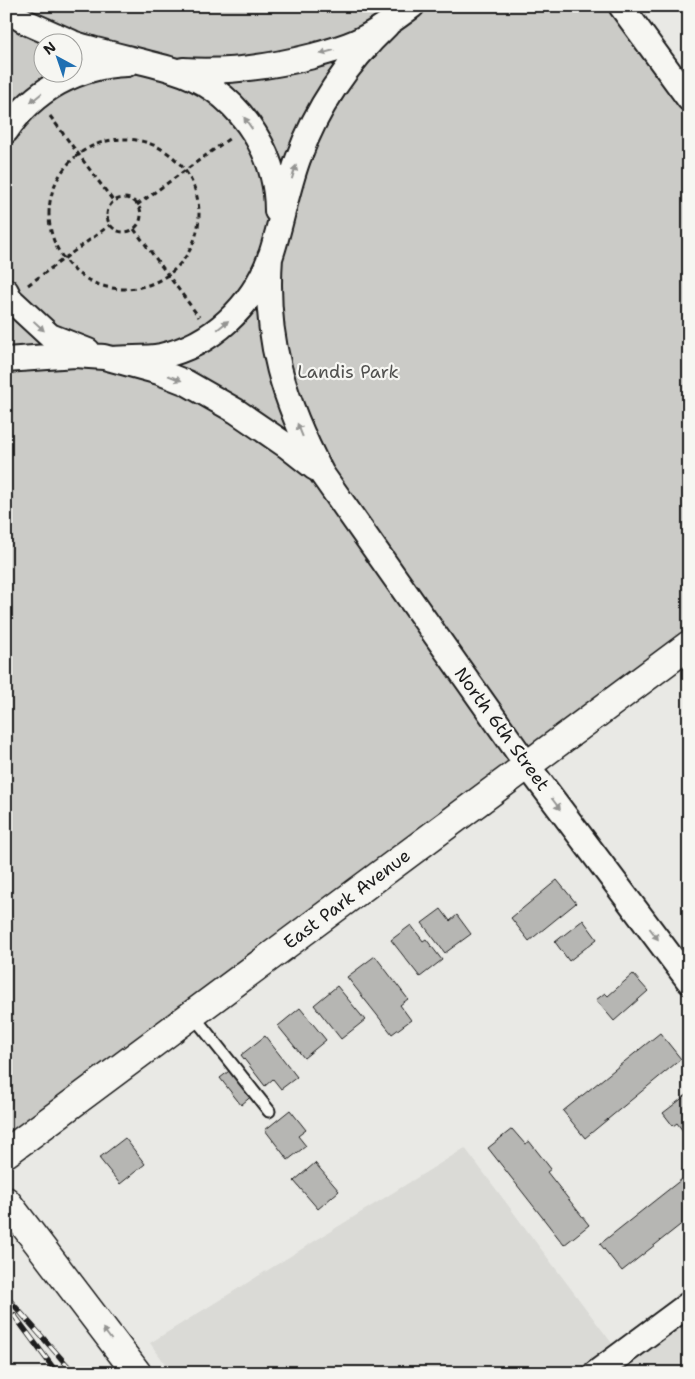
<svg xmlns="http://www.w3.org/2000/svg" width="695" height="1379" viewBox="0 0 695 1379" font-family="'Shantell Sans',sans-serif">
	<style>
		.built { fill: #dadad6 }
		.green { fill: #cbcbc7; stroke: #747472; fill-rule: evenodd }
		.building { fill: #b6b6b3; stroke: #1c1c1c }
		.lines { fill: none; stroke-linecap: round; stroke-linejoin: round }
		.service-casing { stroke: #1c1c1c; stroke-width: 15 }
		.minor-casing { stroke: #1c1c1c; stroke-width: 28 }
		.secondary-casing { stroke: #1c1c1c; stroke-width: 31 }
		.path { stroke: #1c1c1c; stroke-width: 3; stroke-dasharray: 5 4; stroke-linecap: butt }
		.service { stroke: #f6f6f2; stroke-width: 11 }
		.minor { stroke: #f6f6f2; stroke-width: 24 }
		.secondary { stroke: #f6f6f2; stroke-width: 28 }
		.rail-casing { stroke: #1c1c1c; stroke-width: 5.5 }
		.rail { stroke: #f6f6f2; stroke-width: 4; stroke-dasharray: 11; stroke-linecap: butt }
		.oneway { fill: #949492 }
		.labels { text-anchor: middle; stroke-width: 4.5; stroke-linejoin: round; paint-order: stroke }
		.park-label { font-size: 18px; fill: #51514f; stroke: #f6f6f2 }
		.street-label { font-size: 18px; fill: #1c1c1c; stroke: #f6f6f2 }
	</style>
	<rect width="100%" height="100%" fill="#e9e9e5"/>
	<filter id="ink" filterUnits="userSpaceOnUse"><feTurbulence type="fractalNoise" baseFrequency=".02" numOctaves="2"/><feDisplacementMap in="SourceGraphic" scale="10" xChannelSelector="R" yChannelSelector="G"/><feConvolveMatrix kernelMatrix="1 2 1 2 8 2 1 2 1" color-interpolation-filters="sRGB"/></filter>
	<g filter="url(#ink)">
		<path class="built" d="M465,1148L620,1354L689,1302V1373H172L150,1343Z"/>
		<path class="green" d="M6,6H621L689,99V644L6,1153ZM42,42H72V72H42Z"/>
		<path class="building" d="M557,880L576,903L529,941L511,918Z
			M441,909L450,921L457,915L471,934L445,953L422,923Z
			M583,920L597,939L569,961L555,942Z
			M411,925L423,941L426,939L442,960L420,977L391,940Z
			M375,956L408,999L400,1005L411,1020L392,1034L347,977Z
			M633,974L648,991L614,1021L596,1000L605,993L608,996Z
			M337,986L365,1020L341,1039L314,1005Z
			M300,1008L326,1040L304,1058L278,1026Z
			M660,1033L681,1059L585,1138L563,1111Z
			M265,1036L297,1077L281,1089L273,1079L265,1086L241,1055Z
			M233,1068L254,1094L241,1105L220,1078Z
			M689,1093V1139L677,1123L673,1126L663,1113Z
			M290,1110L306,1130L298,1136L306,1146L288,1160L265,1130Z
			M512,1129L525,1144L529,1141L551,1169L547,1172L589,1225L564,1245L488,1148Z
			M125,1138L145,1164L120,1184L99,1158Z
			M315,1163L339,1191L318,1209L294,1181Z
			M682,1179L689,1187V1218L622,1271L600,1244Z"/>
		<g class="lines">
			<g class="service-casing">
				<path id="service" d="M192,1014L269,1111"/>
			</g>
			<g class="minor-casing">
				<path id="minor" d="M621,6L689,99
					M6,10L28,23L71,42
					M72,43C105,54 140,60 173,70C234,88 277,148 277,211
					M183,70C227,73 270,67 313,56C330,51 348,47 364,38C381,29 396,18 412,6
					M6,131C34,90 77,66 127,64
					M270,257C264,339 284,402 322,474L527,765L689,981
					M6,291L10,299L50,336L88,351
					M112,359C129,357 145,359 161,356C212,345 252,306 270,258C281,226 286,192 298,159C317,107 347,63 387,25
					M6,360L75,355L104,357L159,372L187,383L236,411L287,446L315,468
					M596,1373L689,1304"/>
			</g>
			<g class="secondary-casing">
				<path id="secondary" d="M6,1153L689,645
					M6,1201L137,1373"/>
			</g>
			<path class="path" d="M50,116L114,202
				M49 214a75 75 0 1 1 150 0a75 75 0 1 1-150 0Z
				M107 215a17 17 0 1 1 34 0a17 17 0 1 1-34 0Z
				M137,205L230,138
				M134,229L199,317
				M28,285L110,225"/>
			<use href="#service" class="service"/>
			<use href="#minor" class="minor"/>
			<use href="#secondary" class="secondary"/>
			<g class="rail-casing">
				<path id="rail" d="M6,1296L74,1373
					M14,1315L57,1373"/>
			</g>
			<use href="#rail" class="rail"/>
		</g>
		<defs><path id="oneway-solid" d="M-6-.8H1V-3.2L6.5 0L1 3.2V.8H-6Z" transform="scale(1.25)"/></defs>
		<g class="oneway">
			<use href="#oneway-solid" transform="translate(327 52) rotate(164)"/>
			<use href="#oneway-solid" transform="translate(36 98) rotate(140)"/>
			<use href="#oneway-solid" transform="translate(248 123) rotate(-125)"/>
			<use href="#oneway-solid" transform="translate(294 172) rotate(-73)"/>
			<use href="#oneway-solid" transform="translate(223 325) rotate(-39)"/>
			<use href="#oneway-solid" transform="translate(39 326) rotate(43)"/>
			<use href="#oneway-solid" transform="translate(175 378) rotate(21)"/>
			<use href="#oneway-solid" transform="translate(300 430) rotate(-112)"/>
			<use href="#oneway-solid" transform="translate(556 804) rotate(53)"/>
			<use href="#oneway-solid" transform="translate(654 934) rotate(53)"/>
			<use href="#oneway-solid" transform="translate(107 1334) rotate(-127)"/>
		</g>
	</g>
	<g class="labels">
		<g class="park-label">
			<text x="348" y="378">Landis Park</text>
		</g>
		<g class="street-label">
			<text transform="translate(502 729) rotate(54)" y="6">North 6th Street</text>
			<text transform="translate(347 899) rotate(-37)" y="6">East Park Avenue</text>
		</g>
	</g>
	<rect width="695" height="1379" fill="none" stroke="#f6f6f2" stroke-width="25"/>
	<rect x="12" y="12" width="670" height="1354" fill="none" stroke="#1c1c1c" stroke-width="2" filter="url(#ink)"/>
	<g transform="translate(58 58) rotate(320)"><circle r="24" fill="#f6f6f2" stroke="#9f9f9c"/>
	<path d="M0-4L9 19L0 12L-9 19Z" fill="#1f6fb2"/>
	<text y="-8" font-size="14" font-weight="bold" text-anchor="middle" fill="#1c1c1c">N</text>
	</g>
</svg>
